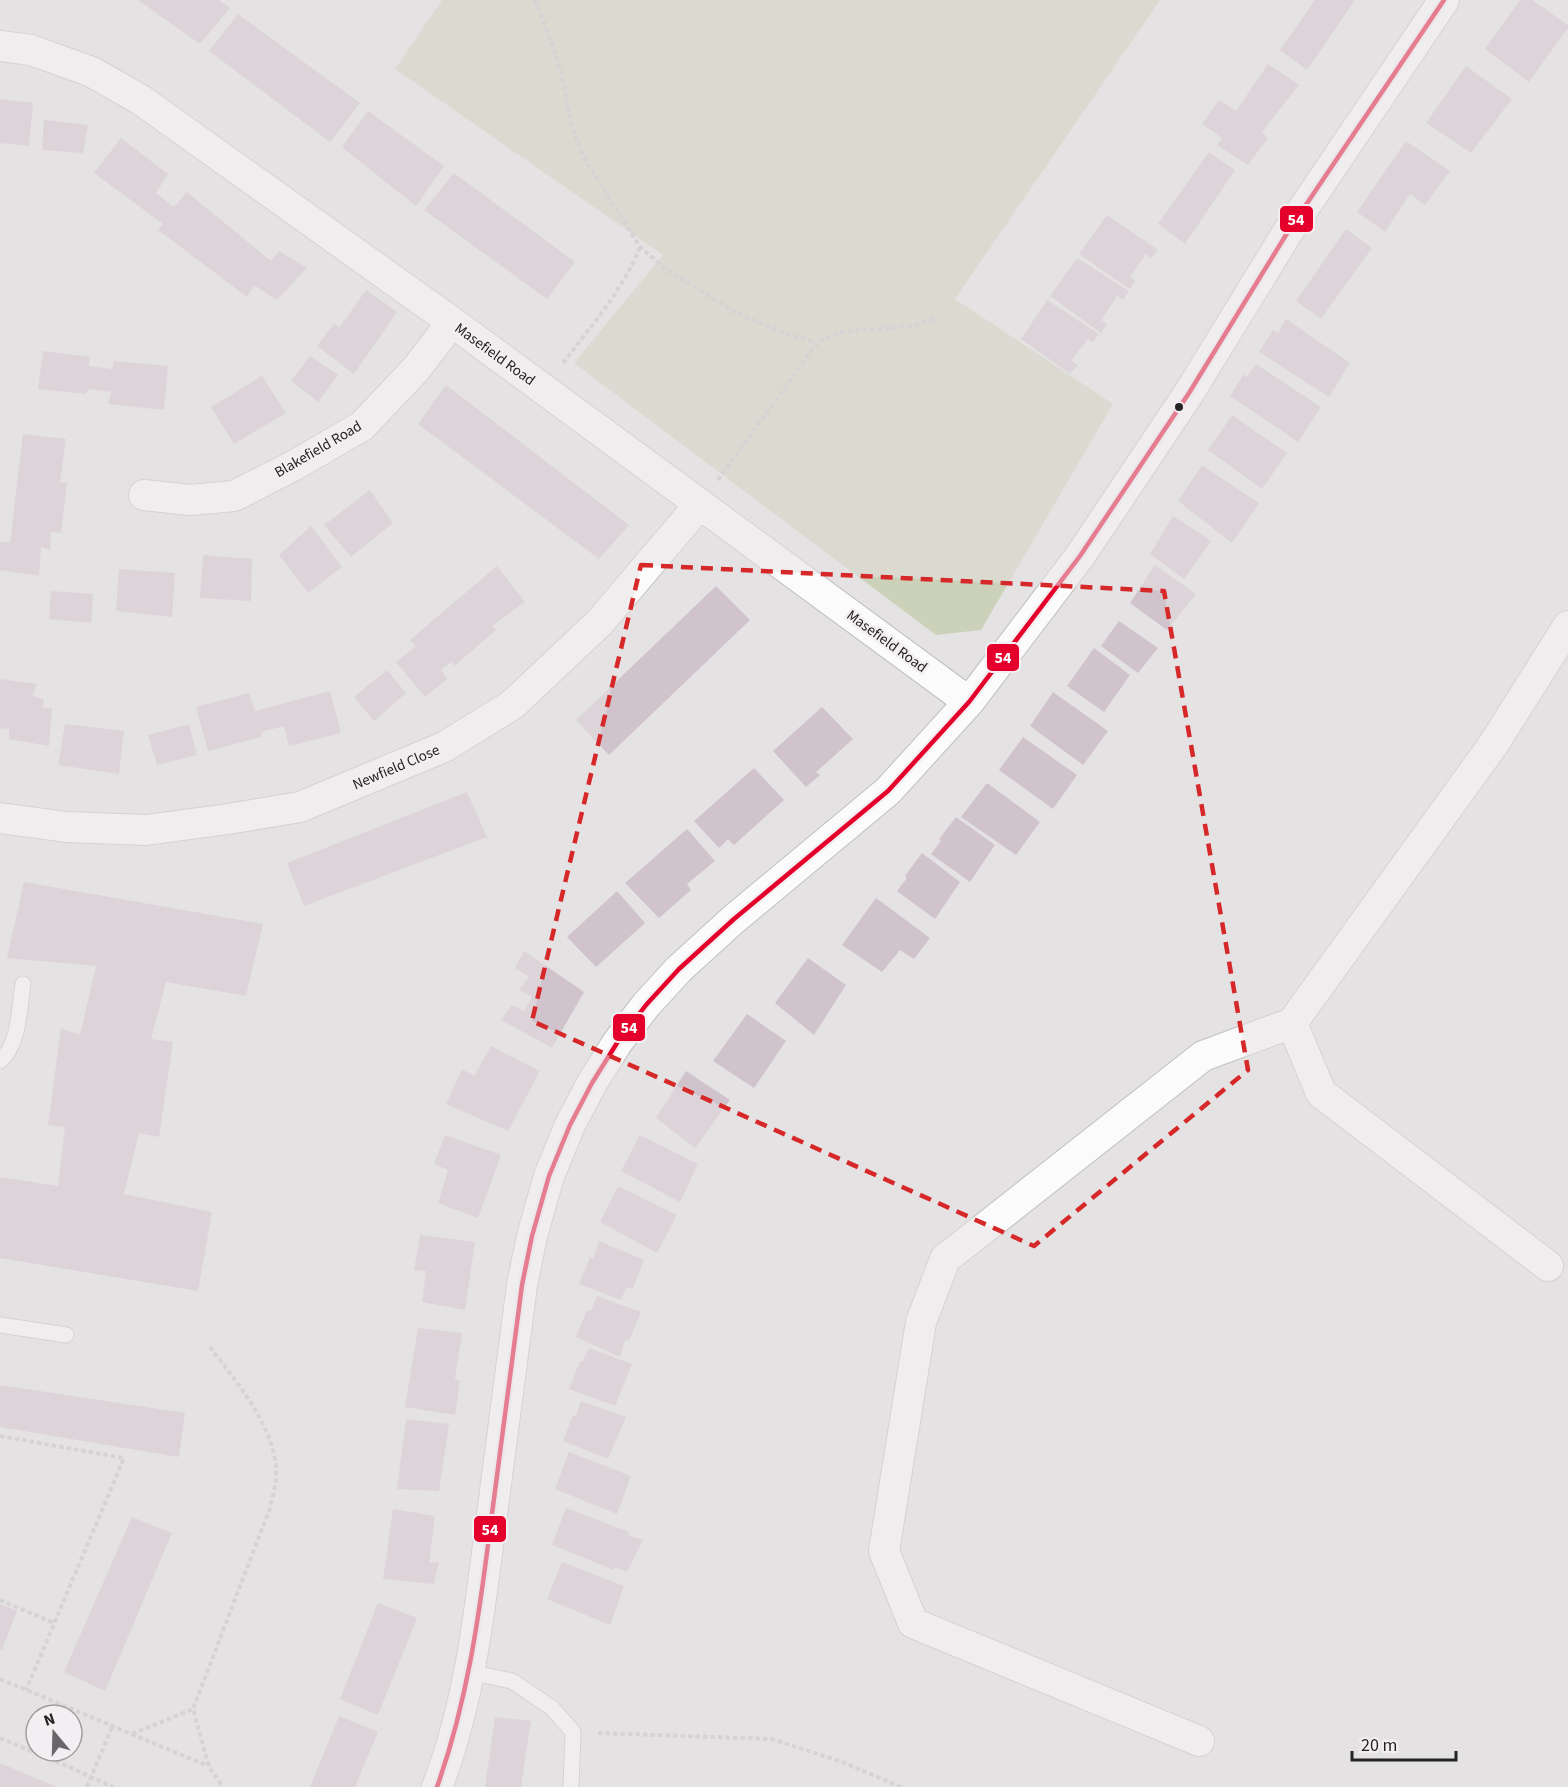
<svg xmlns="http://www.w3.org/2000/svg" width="1568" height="1787" viewBox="0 0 1568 1787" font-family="'Source Sans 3',sans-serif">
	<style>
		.green { fill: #ccd1b9 }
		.building { fill: #d0c3cb }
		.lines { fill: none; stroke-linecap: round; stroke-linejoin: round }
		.lane-casing { stroke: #c1bfc0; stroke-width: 17 }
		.street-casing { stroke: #c1bfc0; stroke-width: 32 }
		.path { stroke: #c1c0c1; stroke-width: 4; stroke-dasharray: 4.5 3; stroke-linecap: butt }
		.lane { stroke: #fbfbfb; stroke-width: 15 }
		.street { stroke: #fbfbfb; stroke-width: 30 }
		.bus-1-casing { stroke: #f3eef1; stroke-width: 9 }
		.bus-1 { stroke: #e4002b; stroke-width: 4.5 }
		.marked { fill: none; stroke: #d62828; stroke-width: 4.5; stroke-dasharray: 12 8; stroke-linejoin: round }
		.bus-dot { fill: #252425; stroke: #f3eef1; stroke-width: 2 }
		.labels { text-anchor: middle; stroke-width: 5; stroke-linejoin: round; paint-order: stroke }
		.street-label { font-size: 15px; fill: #252425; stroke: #f3eef1 }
		.line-badge { stroke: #f3eef1; stroke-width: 2 }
		.badge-label { font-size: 16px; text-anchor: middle; font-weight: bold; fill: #fff }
	</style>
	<rect width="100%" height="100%" fill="#e5e2e4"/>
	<path class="green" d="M442,0H1160L955,299L1113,404L981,630L936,635L574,363L663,255L395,69Z"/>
	<path class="building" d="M138,0H219L230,8L200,44Z
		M1315,0H1355L1307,70L1280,50Z
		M1520,0H1532L1568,25V28L1529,82L1485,49Z
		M238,14L360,103L330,142L209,51Z
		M1268,64L1299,85L1262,132L1268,138L1248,165L1217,145L1222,138L1202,124L1219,100L1236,111Z
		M1466,66L1512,99L1471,153L1426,123Z
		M0,99L33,103L29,146L0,143Z
		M368,111L444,166L416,206L342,147Z
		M44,120L88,125L83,153L42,150Z
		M121,138L168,174L156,193L174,207L187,192L271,261L279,251L307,268L277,300L254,285L247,297L158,230L163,224L94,173Z
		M1406,141L1450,171L1425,205L1410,194L1385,232L1357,212Z
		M1209,152L1235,170L1185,244L1158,224Z
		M454,173L575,262L547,299L424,210Z
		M1107,215L1158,250L1151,258L1146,254L1130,277L1135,281L1130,289L1079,254Z
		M1346,229L1372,248L1321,319L1296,301Z
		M1077,258L1129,291L1123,300L1117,296L1101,320L1107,324L1101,333L1050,296Z
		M366,290L397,312L354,374L317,346L334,323L339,328Z
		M1047,300L1099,334L1092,343L1088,339L1071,361L1078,365L1070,374L1021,339Z
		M1286,319L1350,363L1329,397L1259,352L1273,330L1278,333Z
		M43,351L90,357L89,366L112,369L114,361L168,366L164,410L108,404L111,392L88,389L86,394L38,389Z
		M310,356L338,375L318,402L291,381Z
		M1256,364L1321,407L1298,442L1230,396L1244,374L1246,378Z
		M262,376L286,413L234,444L211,407Z
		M446,385L629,525L599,559L418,424Z
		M1232,415L1287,453L1262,489L1208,450Z
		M23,434L66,439L60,482L67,483L61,533L51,532L50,550L41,547L39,576L0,570V542L10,543Z
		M1202,465L1259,503L1232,543L1178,501Z
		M370,490L393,523L351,557L324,525Z
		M1173,516L1211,541L1184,579L1150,554Z
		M311,526L342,567L308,593L279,555Z
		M203,555L252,559L251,601L200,598Z
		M1155,565L1196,594L1167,630L1130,603Z
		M497,566L525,602L492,626L496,630L454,666L452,661L441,670L447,679L425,697L396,662L416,646L410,640Z
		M119,569L175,573L172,617L116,611Z
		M716,586L750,620L609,755L576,720Z
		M51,591L93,594L91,623L49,619Z
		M1119,621L1158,648L1138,673L1101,646Z
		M1094,648L1130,675L1104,712L1067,686Z
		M387,670L406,693L374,721L354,697Z
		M0,679L37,684L32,696L44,699L43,708H52L49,746L9,739V729L0,728Z
		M330,691L341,733L289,746L284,726L261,732L262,737L208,751L196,707L249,693L255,711Z
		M1053,692L1108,731L1083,765L1030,726Z
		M822,707L853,739L816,772L820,775L806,787L773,751Z
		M65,724L124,731L119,774L58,765Z
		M189,724L197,755L157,765L148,735Z
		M1023,737L1077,775L1053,809L999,770Z
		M754,768L784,800L734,845L728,839L719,848L694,821Z
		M987,783L1040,822L1016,855L961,817Z
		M467,792L487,837L304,906L287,863Z
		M956,817L995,845L970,882L931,854L941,841L939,839Z
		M687,829L715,861L687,884L691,890L659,918L625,883Z
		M922,853L960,882L935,919L897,891L907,878L905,876Z
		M24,882L263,924L246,996L166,982L151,1039L173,1042L159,1137L139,1133L124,1194L212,1212L198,1291L0,1258V1177L58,1186L65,1127L48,1125L61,1028L80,1035L96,966L7,958Z
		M617,891L645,923L596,967L567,937Z
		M876,898L930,938L914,959L900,950L882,972L842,945Z
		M524,951L584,992L552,1048L501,1020L512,1005L524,1011L532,997L519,990L529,977L515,968Z
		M808,958L846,985L814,1035L775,1003Z
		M747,1014L786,1041L754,1088L713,1061Z
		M491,1046L540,1071L508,1131L446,1104L462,1069L474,1076Z
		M686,1071L730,1100L695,1148L656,1118Z
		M445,1135L501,1155L478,1218L438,1203L448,1170L434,1164Z
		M640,1135L698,1164L680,1202L621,1171Z
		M618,1186L677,1215L657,1253L600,1222Z
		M420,1235L475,1242L465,1310L422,1302L426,1271L414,1270Z
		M599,1241L644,1260L633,1288H626L621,1300L579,1284L590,1257L593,1259Z
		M597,1296L641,1312L629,1341L625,1340L620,1357L576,1337L587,1310H591Z
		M418,1328L462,1333L455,1379L460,1381L455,1415L405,1407Z
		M589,1348L632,1364L615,1406L569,1389L580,1361L582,1362Z
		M0,1385L185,1413L179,1457L0,1427Z
		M581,1401L626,1417L608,1459L563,1441L573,1415L576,1416Z
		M406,1419L449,1424L439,1491L397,1489Z
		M569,1452L631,1476L617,1514L555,1489Z
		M566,1508L629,1532L628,1535L643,1540L627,1572L615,1567L614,1570L552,1545Z
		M393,1509L435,1516L429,1563L439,1562L434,1584L383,1579Z
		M132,1517L172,1533L105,1691L64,1672Z
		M562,1562L624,1586L610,1625L547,1599Z
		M378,1603L417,1618L378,1715L340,1699Z
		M0,1604L17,1611L2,1650L0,1649Z
		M339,1716L378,1732L355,1787H310Z
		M495,1717L531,1721L521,1787H485Z
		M0,1763L57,1787H0Z"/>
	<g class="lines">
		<g class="lane-casing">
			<path id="lane" d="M0,1061C20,1043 19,1009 23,984
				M0,1325L66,1335
				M469,1672L512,1681L552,1708L573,1732L571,1787"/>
		</g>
		<g class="street-casing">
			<path id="street" d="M0,46L31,50L92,72L141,100L452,322L969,702
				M144,495L190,500L234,496L293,466L362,426L416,369L452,322
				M0,818L67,827L146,830L228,819L300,807L444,747L512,705L600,622L700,504
				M1292,1023L1321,1093L1548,1266
				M1199,1741L913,1623L884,1551L921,1322L945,1259L1203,1056L1292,1023L1493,745L1568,626
				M437,1787C469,1705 479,1616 490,1529C501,1448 511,1367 522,1285L532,1236L549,1176L570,1125L592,1083L617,1043L646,1005L679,969L734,919L888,791L969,702L1080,556L1189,393L1289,230L1444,0"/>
		</g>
		<path class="path" d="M535,0L554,49L564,86L571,124L583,156L640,247L666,269L734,312L779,331L817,343
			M563,363C591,326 623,290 640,247
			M718,480L817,343L838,332L914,326L937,318
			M210,1347C237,1383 280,1432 276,1480C275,1489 272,1499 270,1508L193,1709L209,1767L223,1787
			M0,1436L124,1458L26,1690
			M0,1600L54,1623
			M0,1679L208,1766
			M598,1733L772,1739L842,1762L901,1787
			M132,1734L193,1709
			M0,1738L67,1766L113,1787
			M87,1787L112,1727"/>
		<use href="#lane" class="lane"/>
		<use href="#street" class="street"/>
		<g class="bus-1-casing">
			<path id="bus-1" d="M437,1787C467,1703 479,1617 490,1529C501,1448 511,1366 522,1285L532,1236L549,1176L570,1125L592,1083L617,1043L646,1005L679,969L734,919L888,791L969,702L1080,556L1189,393L1289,230L1444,0"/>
		</g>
		<use href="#bus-1" class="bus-1"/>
	</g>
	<path d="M0 0H1568V1787H0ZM641,565L1164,591L1248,1070L1034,1246L532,1021Z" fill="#e5e2e4" fill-opacity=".55" fill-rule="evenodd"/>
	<path class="marked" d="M641,565L1164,591L1248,1070L1034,1246L532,1021Z"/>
	<circle class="bus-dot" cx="1179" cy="407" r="5"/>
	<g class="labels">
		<g class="street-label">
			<text transform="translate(495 354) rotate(36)" y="5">Masefield Road</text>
			<text transform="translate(318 449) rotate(-30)" y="5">Blakefield Road</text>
			<text transform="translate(887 641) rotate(36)" y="5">Masefield Road</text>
			<text transform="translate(396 767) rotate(-23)" y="5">Newfield Close</text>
		</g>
	</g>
	<g class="line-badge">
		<rect x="1279" y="205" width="35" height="28" rx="6" fill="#e4002b"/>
		<rect x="986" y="643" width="34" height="29" rx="6" fill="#e4002b"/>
		<rect x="612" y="1013" width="34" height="29" rx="6" fill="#e4002b"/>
		<rect x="473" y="1515" width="34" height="28" rx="6" fill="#e4002b"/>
	</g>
	<g class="badge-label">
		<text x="1296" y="225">54</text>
		<text x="1003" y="663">54</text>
		<text x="629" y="1033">54</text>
		<text x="490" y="1535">54</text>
	</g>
	<g transform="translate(54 1733) rotate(341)"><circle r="28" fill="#f3eef1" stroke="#a19d9f" stroke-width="1.5"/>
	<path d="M0-4.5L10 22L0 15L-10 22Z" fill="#686668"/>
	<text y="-9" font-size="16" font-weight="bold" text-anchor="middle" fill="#252425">N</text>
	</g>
	<path d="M1352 1751v9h104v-9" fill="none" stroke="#252425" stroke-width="3"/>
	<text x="1361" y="1751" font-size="18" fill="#252425" stroke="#f3eef1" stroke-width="4.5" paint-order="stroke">20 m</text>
</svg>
